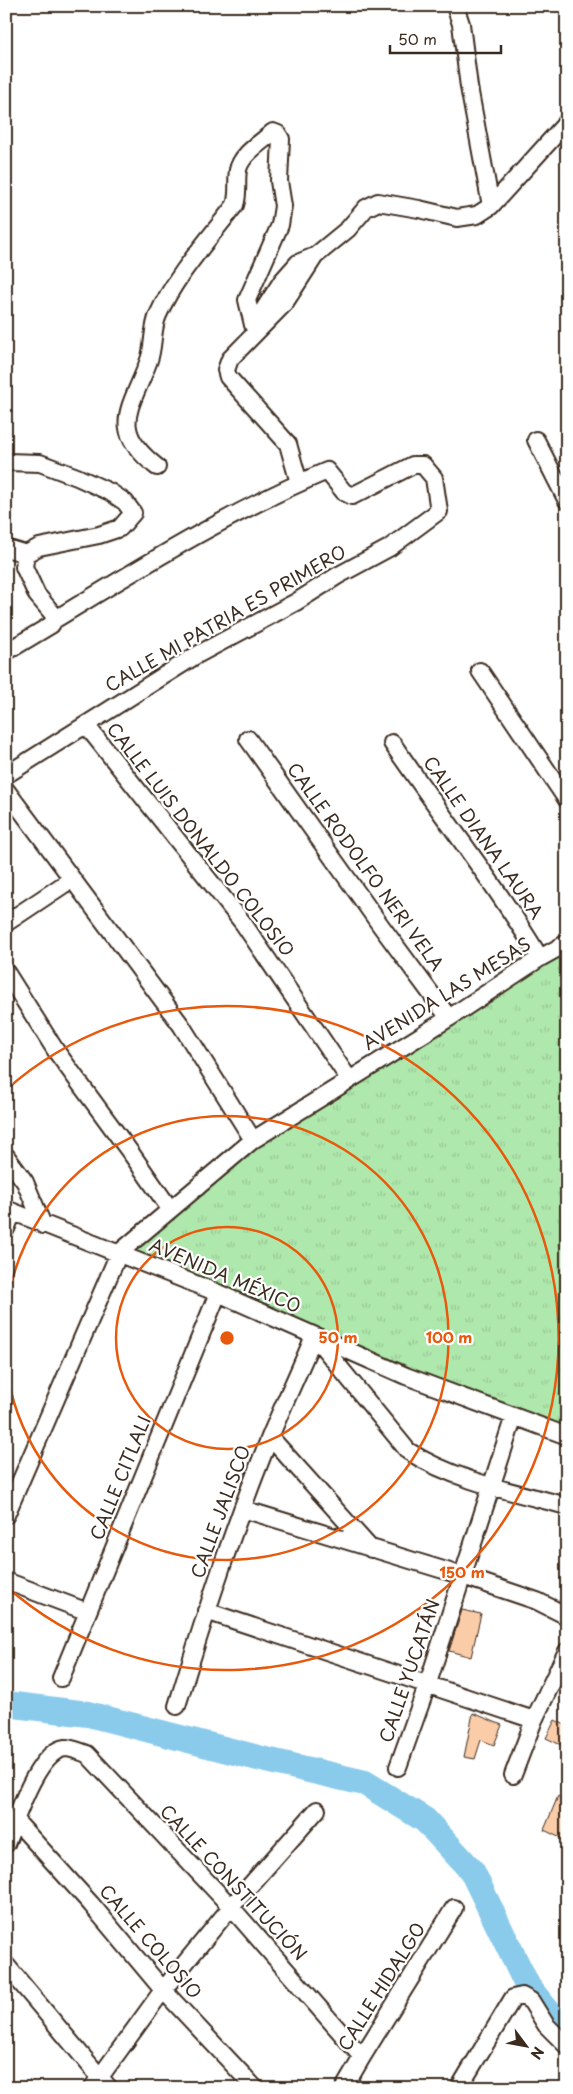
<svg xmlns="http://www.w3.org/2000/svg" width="573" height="2094" viewBox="0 0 573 2094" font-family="'Playpen Sans',sans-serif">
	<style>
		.grass { fill: url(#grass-tufts); stroke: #758965 }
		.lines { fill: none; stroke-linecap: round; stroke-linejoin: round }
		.river { stroke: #8acbeb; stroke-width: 26 }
		.building { fill: #facca8; stroke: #3b2a1e }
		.minor-casing { stroke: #3b2a1e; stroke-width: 20 }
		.minor { stroke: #fff; stroke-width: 16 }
		.ring { fill: none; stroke: #e8590c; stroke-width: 2.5 }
		.labels { text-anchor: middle; stroke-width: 4.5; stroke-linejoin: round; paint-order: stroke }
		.street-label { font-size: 18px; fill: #3b2a1e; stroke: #fff }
		.centre { fill: #e8590c; stroke: #fff; stroke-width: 2.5 }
		.ring-label { font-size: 15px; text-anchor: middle; font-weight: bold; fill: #e8590c; stroke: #fff; stroke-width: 4.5; stroke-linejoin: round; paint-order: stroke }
	</style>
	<defs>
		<pattern id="grass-tufts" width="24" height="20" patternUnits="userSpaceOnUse" patternTransform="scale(1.25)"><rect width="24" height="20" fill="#afe8ac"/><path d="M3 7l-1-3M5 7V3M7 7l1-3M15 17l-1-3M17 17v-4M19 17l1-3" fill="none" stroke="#97c794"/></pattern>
	</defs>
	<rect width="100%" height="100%" fill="#fff"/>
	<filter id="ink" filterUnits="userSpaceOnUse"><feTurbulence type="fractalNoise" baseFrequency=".02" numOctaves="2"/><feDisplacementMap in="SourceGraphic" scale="10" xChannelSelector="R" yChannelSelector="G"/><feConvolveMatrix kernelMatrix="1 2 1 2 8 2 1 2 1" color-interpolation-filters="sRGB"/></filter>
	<g filter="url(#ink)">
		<path class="grass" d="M567,943V1436L119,1253L253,1140Z"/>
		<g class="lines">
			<path class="river" d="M6,1704L88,1714L266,1760L365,1783L425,1820L472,1871L528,1987L567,2035"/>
		</g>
		<path class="building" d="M462,1610L481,1614L471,1657L449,1651Z
			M473,1713L502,1725L494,1745L481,1740L475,1759L464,1757Z
			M555,1720L567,1726V1734L561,1745L546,1738Z
			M558,1796L567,1801V1841L544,1830Z"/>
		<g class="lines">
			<g class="minor-casing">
				<path id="minor" d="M455,6L461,24L469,87L491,206
					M255,323L282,281L298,263L315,256
					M536,440L567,501
					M6,462L40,463L77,477L110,492L125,502L133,513L120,528L99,535L39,547L26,554L24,567L37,595L53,614L54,620
					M157,467C107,428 132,408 149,360C154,346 152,328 158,315C175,276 209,239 235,205C239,193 236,182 238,170C241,154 262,142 273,132L278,134L281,139L279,181L283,206L280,225L247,300L253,325L256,332
					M299,483L288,444L228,377L226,370L230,359L284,304L315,256L348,229L366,208L378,202L419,209L457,218L477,215L491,206L567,122
					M6,548L26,554
					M6,652L51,625L54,620C143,566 231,511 327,471L344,492L352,496L413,465H423L434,478L439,511L389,548L337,576L296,602L195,656L6,775
					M480,671L567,800
					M86,725L243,923L349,1079
					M248,739L381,926L449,1018
					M392,743C441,815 495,883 540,958
					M6,790L181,1025L253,1140
					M6,923L72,879
					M6,972L56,1051L133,1156L170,1209
					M6,1156L25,1182L43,1225
					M6,1209L218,1293L406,1376L567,1436
					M6,1229L13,1212
					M270,1437L371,1549
					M243,1509L463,1576L537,1601L567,1616
					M6,1515L119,1253L253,1140L449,1018L540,958L567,943
					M6,1581L88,1612
					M206,1611L534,1720
					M61,1678L218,1293
					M177,1706C205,1615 234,1525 270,1437C284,1403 300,1370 314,1336L408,1451C455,1481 514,1492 567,1506
					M398,1767L428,1683L514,1416
					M513,1775L534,1720L567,1651
					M16,1821L91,1904L163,1990L255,2088
					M6,1844C16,1820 37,1751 65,1748C72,1748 81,1752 87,1754L231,1907L362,2057
					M6,1965L109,2088
					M92,2088L163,1990L231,1907L317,1810
					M344,2088L362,2057L454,1908
					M459,2088L513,1998L522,1996L531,2001L546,2025L567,2046"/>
			</g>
			<use href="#minor" class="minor"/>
		</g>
	</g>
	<g class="ring">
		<circle cx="227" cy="1338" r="111"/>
		<path d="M6 1313A222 222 0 1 1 6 1363"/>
		<path d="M7 1089A332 332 0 1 1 7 1587"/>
	</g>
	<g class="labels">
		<g class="street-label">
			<text transform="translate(226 619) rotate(-30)" y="6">CALLE MI PATRIA ES PRIMERO</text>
			<text transform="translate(483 838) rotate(55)" y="6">CALLE DIANA LAURA</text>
			<text transform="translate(200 840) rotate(52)" y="6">CALLE LUIS DONALDO COLOSIO</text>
			<text transform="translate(365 867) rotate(54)" y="6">CALLE RODOLFO NERI VELA</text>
			<text transform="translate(447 994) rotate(-32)" y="6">AVENIDA LAS MESAS</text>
			<text transform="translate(225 1276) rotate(23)" y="6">AVENIDA MÉXICO</text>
			<text transform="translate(121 1478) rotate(-68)" y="6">CALLE CITLALI</text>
			<text transform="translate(221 1512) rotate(-70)" y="6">CALLE JALISCO</text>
			<text transform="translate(410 1671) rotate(-71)" y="6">CALLE YUCATÁN</text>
			<text transform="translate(233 1883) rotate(47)" y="6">CALLE CONSTITUCIÓN</text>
			<text transform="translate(150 1942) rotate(49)" y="6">CALLE COLOSIO</text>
			<text transform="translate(382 1987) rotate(-58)" y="6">CALLE HIDALGO</text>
		</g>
	</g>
	<circle cx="227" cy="1338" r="8" class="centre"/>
	<g class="ring-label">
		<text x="338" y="1343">50 m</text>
		<text x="449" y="1343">100 m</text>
		<text x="462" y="1578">150 m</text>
	</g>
	<rect width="573" height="2094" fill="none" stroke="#fff" stroke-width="25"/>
	<rect x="12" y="12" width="548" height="2069" fill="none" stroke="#3b2a1e" stroke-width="2" filter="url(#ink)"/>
	<g transform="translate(526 2046) rotate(122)" stroke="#ffffff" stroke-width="4" paint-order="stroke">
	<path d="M0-4L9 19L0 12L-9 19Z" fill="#3b2a1e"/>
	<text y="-8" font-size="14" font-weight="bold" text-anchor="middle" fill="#3b2a1e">N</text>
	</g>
	<path d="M390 45v8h111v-8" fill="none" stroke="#3b2a1e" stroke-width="2.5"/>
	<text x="398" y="45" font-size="15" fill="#3b2a1e" stroke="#ffffff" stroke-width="4" paint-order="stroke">50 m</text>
</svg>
